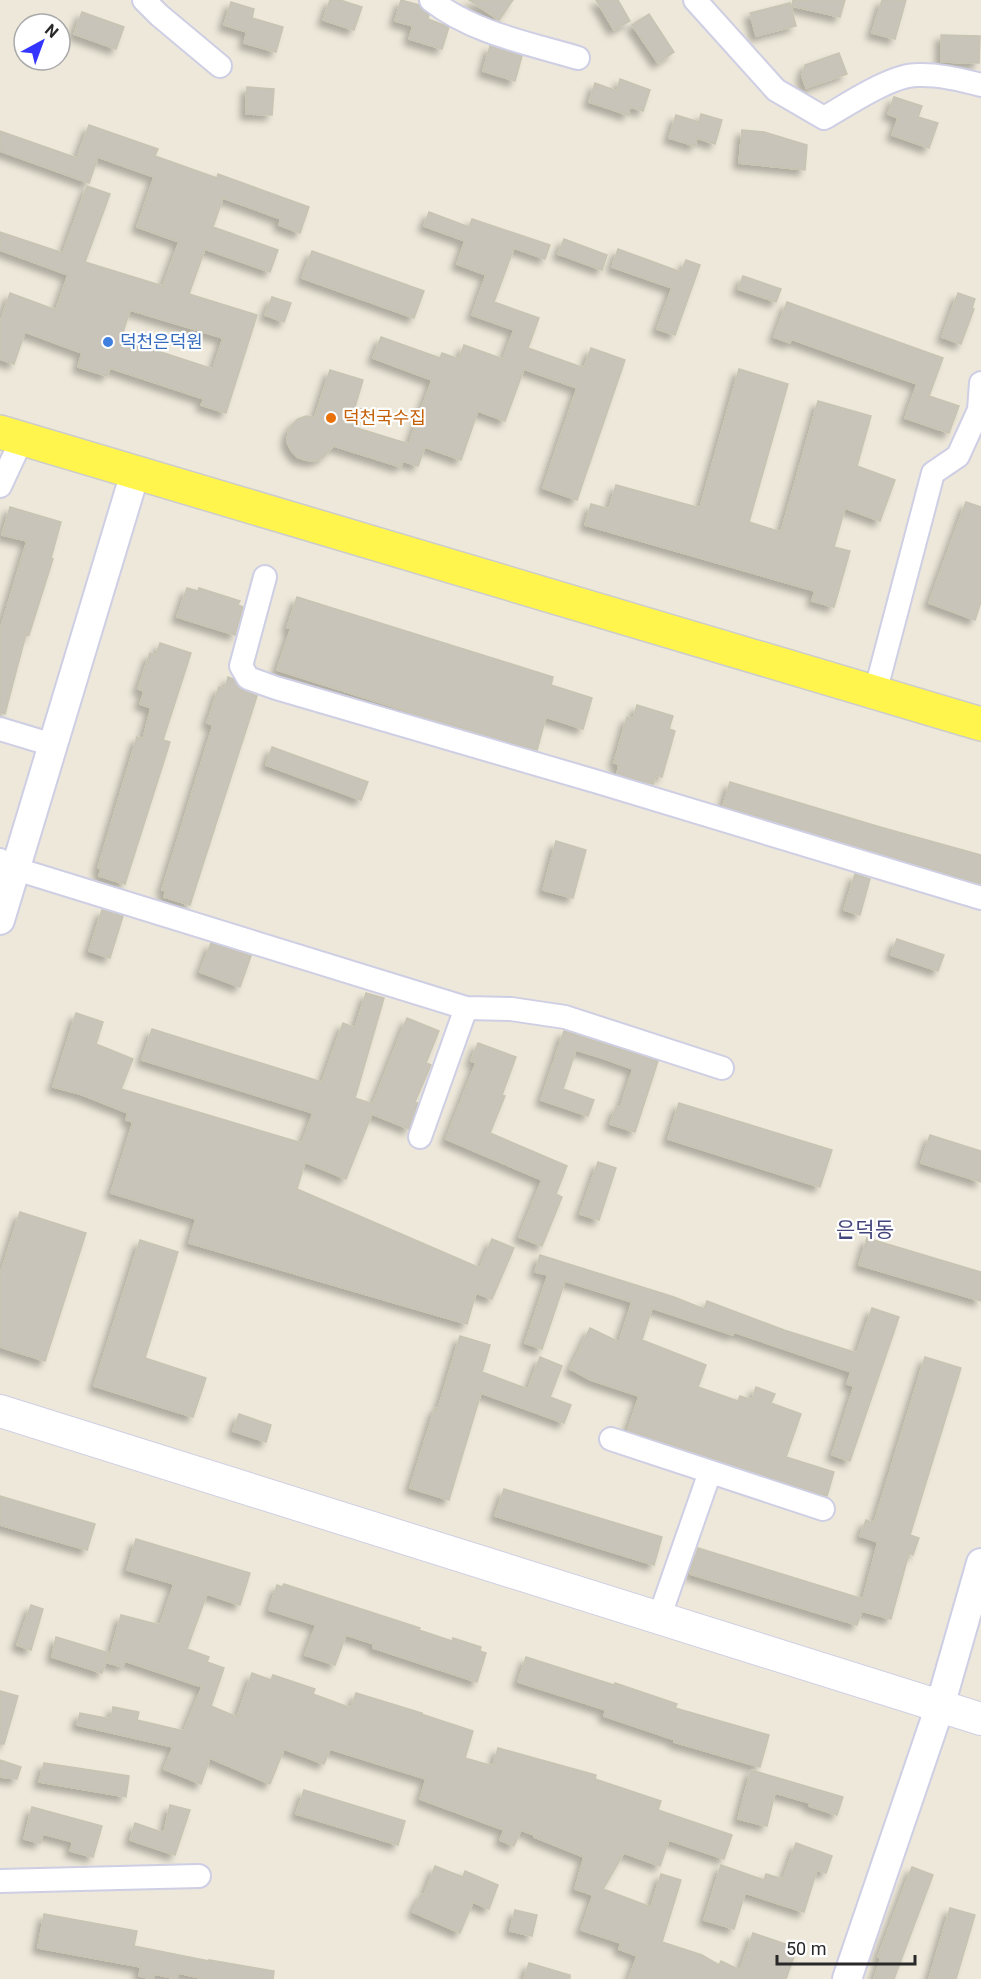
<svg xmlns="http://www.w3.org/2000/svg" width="981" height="1979" viewBox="0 0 981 1979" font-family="Roboto,'Noto Sans KR',sans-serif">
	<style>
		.building { fill: #c8c4b9; stroke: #c8c4b2; stroke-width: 1.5; fill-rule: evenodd; filter: url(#shadow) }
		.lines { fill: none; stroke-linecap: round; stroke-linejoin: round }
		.minor-casing { stroke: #cecee4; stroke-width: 26 }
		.tertiary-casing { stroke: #cecee4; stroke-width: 32 }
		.secondary-casing { stroke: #cecee4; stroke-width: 34 }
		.primary-casing { stroke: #ccc; stroke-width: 36 }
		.minor { stroke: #fff; stroke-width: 22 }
		.tertiary { stroke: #fff; stroke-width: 28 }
		.secondary { stroke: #fff; stroke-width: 32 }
		.primary { stroke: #fff54c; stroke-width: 33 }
		.shop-dot { fill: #3f7fe0; stroke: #fff; stroke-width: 2 }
		.food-dot { fill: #e8710a; stroke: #fff; stroke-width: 2 }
		.labels { text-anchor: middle; stroke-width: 4.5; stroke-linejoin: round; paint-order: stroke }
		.shop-label { font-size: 18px; fill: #366cbe; stroke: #fff; text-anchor: start }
		.food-label { font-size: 18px; fill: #c56008; stroke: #fff; text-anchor: start }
		.quarter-label { font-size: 21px; fill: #45457e; stroke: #fff }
	</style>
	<defs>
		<filter id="shadow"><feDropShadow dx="-5.5" dy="5.5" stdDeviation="3" flood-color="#0004"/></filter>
	</defs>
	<rect width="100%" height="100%" fill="#ede8d9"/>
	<path class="building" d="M330,0H340L362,7L354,30L323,20Z
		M401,0L419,5L429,15L428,19L449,27L442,49L409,39L413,26L395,21Z
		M469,0H513L499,20Z
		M596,0H618L630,21L614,30Z
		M793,0H845L840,17L792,6Z
		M882,0H906L895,39L872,33Z
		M231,2L254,9L252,18L283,27L276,52L244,43L247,32L224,25Z
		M790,3L796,26L756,36L750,13Z
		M82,12L124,27L116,49L74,34Z
		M649,14L674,52L658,63L632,25Z
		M941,35L980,36L979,63L941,62Z
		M490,46L522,56L515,81L483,71Z
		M839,53L847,74L806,88L802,76L805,65Z
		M620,79L650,90L643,111L630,107L628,115L589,102L595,83L617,91Z
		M247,87L274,89L272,115L246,114Z
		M894,97L922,106L918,117L938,123L929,148L892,135L898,118L888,114Z
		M701,114L722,120L715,144L697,138L695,146L669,138L676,115L699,122Z
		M89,125L158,149L155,156L217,178L218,174L309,207L300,233L279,225L281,219L223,198L213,227L278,250L270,272L205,249L189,294L257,315L226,413L201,405L204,399L110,368L107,376L78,367L82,353L25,332L14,364L0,359V323L10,293L56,310L68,275L0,250V232L63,253L87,186L110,194L85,262L163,286L179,242L137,227L154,177L98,157L89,183L0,151V131L77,158ZM130,310L223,338L213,369L121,339Z
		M742,130L764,132L807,145L805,170L739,163Z
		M429,212L469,227L472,219L550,245L545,259L514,248L494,302L539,318L528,348L584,368L591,348L625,360L577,500L543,488L577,388L524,369L505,421L478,411L461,460L425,447L418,466L403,461L401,467L334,446L322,458L314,461L305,460L297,457L291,450L287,442L288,433L292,425L298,419L306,416L315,417L330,370L363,380L355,407L363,410L357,428L409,444L432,380L373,358L381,337L440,358L442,353L459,359L464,345L503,359L514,330L472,315L486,275L457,264L465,241L424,226Z
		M564,239L607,255L602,270L558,254Z
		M618,249L681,272L686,260L700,265L675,335L657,329L672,288L612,267Z
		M312,251L424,291L414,318L302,278Z
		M743,276L781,289L776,302L738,289Z
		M958,293L975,299L972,308L974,309L961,344L942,337Z
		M272,297L291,303L284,322L265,315Z
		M787,302L943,358L929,396L959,406L949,433L905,418L917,384L791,339L790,343L774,337Z
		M739,369L788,384L749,522L781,532L818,401L871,416L857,466L895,480L880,521L845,508L834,547L850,551L834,607L812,601L815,591L585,525L591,504L609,509L616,485L700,508Z
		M966,502L981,507V602L975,620L929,603Z
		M10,507L61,522L51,558L53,559L29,635L26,634L5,714L0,713V630L27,541L2,535Z
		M187,588L198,591L199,588L240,601L238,605L243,607L235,635L177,617Z
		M297,597L553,677L551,685L592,698L583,729L546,717L537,750L422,716L277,670L291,628H287Z
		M160,643L191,653L163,740L170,742L125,884L99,876L101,869L98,868L137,737L143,739L151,708L140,704L144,691L138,689L150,653L156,655Z
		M228,677L233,679L243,690L257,696L190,905L164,897L166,891L162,890L213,725L207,723L219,687L225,689Z
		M637,705L673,716L669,729L675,731L662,777L656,775L653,784L617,774L619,764L614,763L627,717L633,719Z
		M272,747L368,782L361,800L266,765Z
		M730,782L880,827L981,855V884L723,806Z
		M556,841L586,850L573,898L543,890Z
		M855,874L870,879L860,915L844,910Z
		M102,910L123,916L110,958L89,951Z
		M897,939L944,955L938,971L891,955Z
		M211,943L251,956L240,987L200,972Z
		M366,993L384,998L355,1098L373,1104L407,1018L439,1031L426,1063L431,1065L415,1102L418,1103L409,1129L372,1114L346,1179L305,1162L297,1189L480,1268L492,1239L514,1248L492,1299L476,1293L467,1324L189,1243L196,1219L111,1193L133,1122L126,1120L128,1113L80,1094L53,1087L76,1013L103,1022L96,1044L133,1059L121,1089L302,1143L313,1113L142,1060L152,1029L322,1082L343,1023L355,1028Z
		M564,1031L658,1061L635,1132L610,1124L616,1107L620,1108L633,1069L602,1058L576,1050L563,1089L594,1100L588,1116L541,1100Z
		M478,1043L516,1057L502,1095L505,1096L490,1133L567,1166L556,1194L562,1197L542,1246L519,1237L542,1180L446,1139L476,1063L471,1061Z
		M679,1103L832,1150L820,1187L668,1139Z
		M930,1135L981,1151V1182L921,1163Z
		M598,1162L616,1168L599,1220L580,1214Z
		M20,1212L86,1233L45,1361L0,1347V1275Z
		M867,1238L981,1272V1301L859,1265Z
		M140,1240L178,1252L145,1358L206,1378L193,1417L94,1386Z
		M540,1255L674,1297L704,1309L707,1301L784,1330L857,1353L872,1308L899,1317L850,1461L832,1455L854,1386L847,1384L851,1372L734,1332L733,1335L652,1308L642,1340L706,1365L698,1387L738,1401L740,1396L752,1400L756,1387L775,1394L771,1403L801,1414L786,1457L834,1472L827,1496L628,1430L639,1396L591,1380L570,1369L590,1328L619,1342L632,1302L565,1281L542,1349L525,1343L548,1275L535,1272Z
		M460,1336L490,1345L482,1372L528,1389L540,1357L562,1366L550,1397L571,1405L564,1423L481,1393L449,1500L410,1488L435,1408L438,1409Z
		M925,1357L961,1368L910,1535L919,1538L913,1555L909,1553L891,1619L862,1611L857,1625L690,1574L698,1548L863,1599L878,1542L860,1536L866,1520L874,1523Z
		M239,1414L271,1425L266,1442L233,1431Z
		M504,1489L662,1537L654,1565L495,1516Z
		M0,1496L95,1524L87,1550L0,1525Z
		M136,1539L250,1573L240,1605L207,1594L187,1649L209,1657L207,1662L224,1668L211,1706L237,1717L252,1673L271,1680L273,1675L315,1689L313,1694L351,1708L356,1693L422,1713L421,1714L473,1731L465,1758L493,1766L498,1748L596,1775L595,1779L661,1801L658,1810L732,1835L724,1859L669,1840L660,1866L624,1853L603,1889L651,1907L661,1874L681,1880L662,1942L702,1955L719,1965L721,1961L740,1970L753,1933L797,1948L786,1979H629L637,1956L619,1949L621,1943L581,1930L593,1895L575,1889L584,1857L534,1837V1835L521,1830L514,1846L500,1840L504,1830L420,1799L426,1779L330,1749L324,1764L284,1749L270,1784L210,1758L201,1784L164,1769L173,1747L77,1725L80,1713L111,1719L113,1707L139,1712L137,1720L184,1731L202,1687L125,1661L123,1667L108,1663L121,1615L160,1625L174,1584L127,1570Z
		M284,1584L420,1628L419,1630L452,1641L453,1638L481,1647L480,1651L486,1653L477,1682L373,1648L374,1644L346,1635L335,1665L305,1655L316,1625L269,1610L277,1585L282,1587Z
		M31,1605L43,1609L31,1650L17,1645Z
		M56,1637L109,1653L102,1673L52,1657Z
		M526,1657L614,1685L615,1683L677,1704L675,1708L769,1735L760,1767L674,1742L675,1740L604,1716L606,1710L518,1682Z
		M0,1691L18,1696L4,1744H0Z
		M0,1760L21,1767L17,1779L0,1777Z
		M44,1763L129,1776L126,1797L39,1782Z
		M751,1770L843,1797L837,1815L809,1806L810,1803L775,1793L767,1826L738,1819Z
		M304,1790L405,1821L398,1845L296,1814Z
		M170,1805L190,1810L175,1855L130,1840L135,1823L164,1833Z
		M32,1807L102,1826L93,1857L70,1851L73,1842L43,1834L40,1843L24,1839Z
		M796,1843L832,1856L826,1873L817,1870L804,1912L745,1893L734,1929L704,1920L721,1865L764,1880L766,1874L783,1879Z
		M435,1866L463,1877L465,1871L498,1885L489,1909L473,1902L460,1933L413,1912L421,1894L424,1895Z
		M912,1867L933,1875L894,1979H874L881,1958L878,1957Z
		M950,1908L975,1915L956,1979H929Z
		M515,1910L537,1915L532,1936L510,1931Z
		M44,1914L137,1931L134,1946L209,1961V1960L274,1971L273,1979H205L178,1973L177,1979L154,1974L153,1979L139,1976L141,1967L38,1948Z
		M529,1963L570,1975V1979H524Z"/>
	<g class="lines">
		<g class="minor-casing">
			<path id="minor" d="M144,0L159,15L220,66
				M431,0C473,33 528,43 578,58
				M695,0L776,90L824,118C847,105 891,75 917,75C939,74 960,79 981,85
				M0,486L22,439
				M265,577L241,666L248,678L276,688L598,782L981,898
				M875,693L933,473L958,456L979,410L981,383
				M0,729L53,745
				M0,860L16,869L466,1008L511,1009L565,1017L722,1068
				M420,1137L466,1008
				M611,1439L823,1509
				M659,1618L710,1472
				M0,1881L199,1876"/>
		</g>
		<g class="tertiary-casing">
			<path id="tertiary" d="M0,920L135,473
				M847,1979L940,1706L981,1563"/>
		</g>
		<g class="secondary-casing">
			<path id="secondary" d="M0,1411L981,1719"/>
		</g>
		<g class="primary-casing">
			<path id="primary" d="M0,432L981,724"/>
		</g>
		<use href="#minor" class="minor"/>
		<use href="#tertiary" class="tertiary"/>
		<use href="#secondary" class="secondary"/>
		<use href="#primary" class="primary"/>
	</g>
	<circle class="shop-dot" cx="108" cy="342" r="6"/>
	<circle class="food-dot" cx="331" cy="418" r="6"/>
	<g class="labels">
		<g class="shop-label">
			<text x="120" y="348">덕천은덕원</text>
		</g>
		<g class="food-label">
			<text x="343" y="424">덕천국수집</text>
		</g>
		<g class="quarter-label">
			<text x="865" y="1237">은덕동</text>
		</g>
	</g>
	<g transform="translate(42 42) rotate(41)"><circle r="28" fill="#ffffff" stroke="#a9a9a9" stroke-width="1.5"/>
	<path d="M0-4.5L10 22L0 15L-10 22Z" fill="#3435ff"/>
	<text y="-9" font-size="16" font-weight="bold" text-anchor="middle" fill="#292929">N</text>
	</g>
	<path d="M777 1955v9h138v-9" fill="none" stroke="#292929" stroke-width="3"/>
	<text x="786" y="1955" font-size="18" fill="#292929" stroke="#ffffff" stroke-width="4.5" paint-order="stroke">50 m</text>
</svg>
